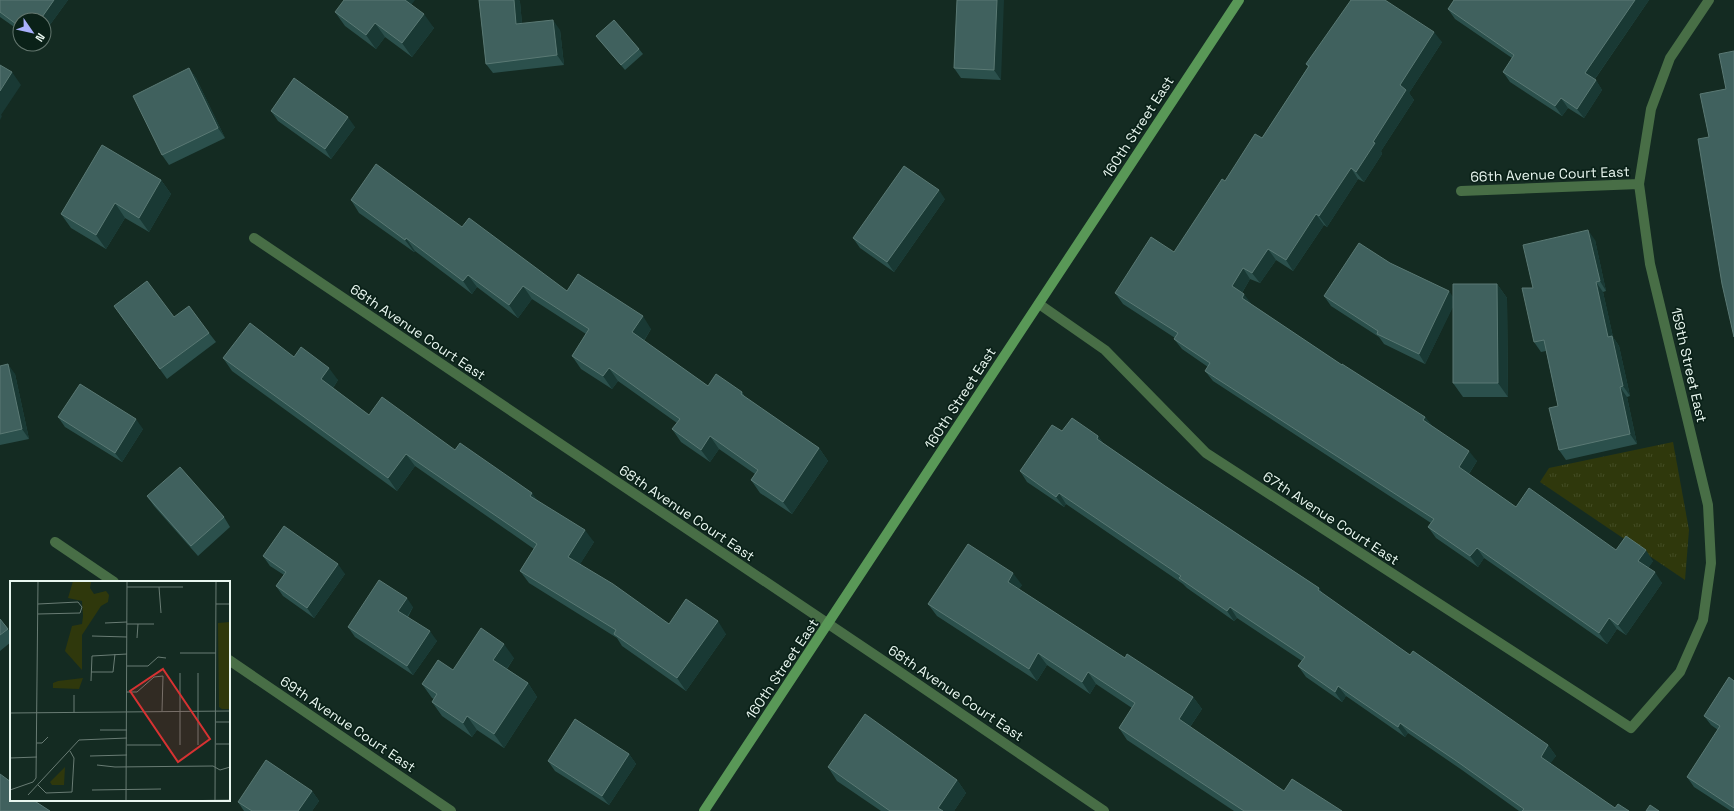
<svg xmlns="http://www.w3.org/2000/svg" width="1734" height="811" viewBox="0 0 1734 811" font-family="'Space Grotesk',sans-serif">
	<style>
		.grass { fill: url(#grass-tufts) }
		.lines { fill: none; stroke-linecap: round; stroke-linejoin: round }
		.street { stroke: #486e46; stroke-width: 10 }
		.secondary { stroke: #599857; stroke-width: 10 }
		.wall { fill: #2b504c }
		.shaded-wall { fill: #193934 }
		.building { fill: #40615e; stroke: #5a7974 }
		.labels { text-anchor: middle; stroke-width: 3.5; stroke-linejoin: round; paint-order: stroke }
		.street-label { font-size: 14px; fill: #e8f6ef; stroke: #0a2118 }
		.inset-road { fill: none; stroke: #697c74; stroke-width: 1 }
		.view { fill: #d73232; fill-opacity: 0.15; stroke: #d73232; stroke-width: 2 }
		.inset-edge { fill: none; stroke: #e8f6ef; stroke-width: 2 }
	</style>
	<defs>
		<pattern id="grass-tufts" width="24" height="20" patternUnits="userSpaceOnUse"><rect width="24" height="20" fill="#2f380c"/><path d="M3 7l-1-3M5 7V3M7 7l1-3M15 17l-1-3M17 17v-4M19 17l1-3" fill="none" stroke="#434c24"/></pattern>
	</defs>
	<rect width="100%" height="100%" fill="#142b22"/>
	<path class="grass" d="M1673,442L1689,530L1685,580L1540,482L1549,468Z"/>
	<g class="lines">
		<path class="street" d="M1461,191L1639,184
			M254,238L891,666L1104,811
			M1039,304L1105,350L1206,453L1631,728L1680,672L1703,620L1711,563L1708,505L1650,264L1639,184L1651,109L1670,58L1709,0
			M55,542L114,582
			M229,660L451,811"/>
		<path class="secondary" d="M704,811L1239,0"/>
	</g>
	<path class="wall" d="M0,0H68L44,33L20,20V31L0,17Z
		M479,0H519L520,2L522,24L560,30L564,65L493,73L486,64Z
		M957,0L1001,80L961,78L954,68Z
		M1454,0H1649L1595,79L1602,90L1584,118L1568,108L1562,116L1510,82L1503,72L1512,58L1455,19L1448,9Z
		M411,5L434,28L412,57L385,37L376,49L345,26L335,12Z
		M596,36L639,49L643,54L625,70L600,41Z
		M1442,42L1409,93L1414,100L1381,151L1382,154L1364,182L1358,179L1327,227L1324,225L1293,271L1276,260L1260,283L1250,279L1242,293L1252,305L1342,365L1425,417L1432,426L1477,461L1469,474L1516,507L1616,550L1653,561L1648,568L1662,583L1626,635L1617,629L1607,644L1484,558L1478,567L1436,538L1428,527L1431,523L1213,381L1205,371L1208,367L1182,349L1174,339L1175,338L1123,304L1115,293L1174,252L1225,181L1262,138L1308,67L1306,64Z
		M189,68L196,78L225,138L169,165L162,155Z
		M271,111L355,127L331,159L278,121Z
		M161,180L171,194L149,232L125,218L106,249L71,228L61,214Z
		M945,199L894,272L860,248L853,238Z
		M351,200L462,227L567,291L651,329L644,341L708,386L742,392L745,397L819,448L828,461L792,514L760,493L751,480L755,474L719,449L710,462L681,442L672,429L677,423L618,381L612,389L581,369L572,356L586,334L532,299L518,318L477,287L472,294L415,251L414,252L359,213Z
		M1595,240L1606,291L1603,292L1613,337L1619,346L1630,396L1627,397L1637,444L1566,460L1559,450L1558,406L1546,351L1541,352L1534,342L1533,288Z
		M1390,263L1453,297L1497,284L1507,298L1508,397H1463L1453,383V306L1425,364L1384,344L1379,337L1331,306L1324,296Z
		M114,306L174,317L209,333L216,342L167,379Z
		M294,357L338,380L333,388L369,415L455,450L537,500L594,542L580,564L669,624L726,634L686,691L622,646L617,638L529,583L520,571L534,549L415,466L397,491L232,371L223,358Z
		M0,366L15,374L29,439L0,445Z
		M58,417L143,429L122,462L65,427Z
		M1062,431L1098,436L1103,443L1165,486L1319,588L1323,594L1410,655L1548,745L1556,756L1550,763L1615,808L1629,811H1519L1462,770L1408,733L1405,737L1346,696L1342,702L1306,677L1298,666L1302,661L1237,618L1234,621L1187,588L1183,584L1066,504L1064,507L1027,482L1020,471Z
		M147,496L224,517L230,527L198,556L154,506Z
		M263,556L345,574L314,618L283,596L276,586L284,575L270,566Z
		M1022,585L1019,589L1125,658L1193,697L1202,709L1190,727L1284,791L1342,811H1234L1127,740L1119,728L1132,708L1096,684L1090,694L1047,665L1037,681L937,616L928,604Z
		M413,607L408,617L437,641L413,675L355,637L348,627Z
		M0,619L11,633V642L0,651Z
		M514,658L507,669L528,683L537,697L504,748L477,730L472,737L442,716L432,702L434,699L432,698L422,684L453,670Z
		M1734,681V811H1731L1694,787L1687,777L1718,730L1711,725L1704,716Z
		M629,754L636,764L609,805L555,771L548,761Z
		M828,767L957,780L966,793L954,811H881L837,781Z
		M312,791L319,801L312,811H244L238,802Z"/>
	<path class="shaded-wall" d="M54,0H68L44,33V20H40Z
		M401,0H415L408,9Z
		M514,0H519L520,2L523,34L516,24Z
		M997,0H1004L1001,80L994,70Z
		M1635,0H1649L1592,83L1585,73Z
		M424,14L434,28L412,57L402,43Z
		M553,20L560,30L564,65L557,55Z
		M375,23L385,37L376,49L366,35Z
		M1434,32L1442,42L1409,93L1414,100L1381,151L1382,154L1364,182L1356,172L1373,142L1400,85Z
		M189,68L196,78L225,138L218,128Z
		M12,72L21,85L1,115L2,116L0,120V91Z
		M1596,80L1602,90L1584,118L1577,109Z
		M1561,98L1568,108L1562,116L1555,106Z
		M348,117L355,127L331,159L325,149Z
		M1351,168L1358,179L1327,227L1319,216Z
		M161,180L171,194L149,232L139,218Z
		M939,190L945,199L894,272L887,262Z
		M115,203L125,218L106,249L96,235Z
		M1316,214L1324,225L1293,271L1286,260Z
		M1588,230L1595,240L1606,291L1600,281Z
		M406,238L415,251L414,252L405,240Z
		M1268,249L1276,260L1260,283L1252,273Z
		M1243,268L1250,279L1240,296L1232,286Z
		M468,275L477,287L472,294L463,281Z
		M1596,282L1603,292L1613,337L1619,346L1630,396L1623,386L1608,337Z
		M1497,284L1507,298L1508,397L1498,383Z
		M523,286L532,299L518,318L509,305Z
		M1449,291L1456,301L1425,364L1419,354Z
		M1244,294L1252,305L1242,298Z
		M643,316L651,329L641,345L632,332Z
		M8,364L15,374L29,439L22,429Z
		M329,368L338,380L330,392L321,379Z
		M609,368L618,381L612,389L603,376Z
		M1620,387L1627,397L1637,444L1630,434Z
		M1425,417L1433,427L1423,420Z
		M136,419L143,429L122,462L115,453Z
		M710,436L719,449L710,462L701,450Z
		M1098,436L1105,447L1097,439Z
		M819,448L828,461L792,514L783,502Z
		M1469,451L1477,461L1466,478L1459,467Z
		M406,454L415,466L397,491L388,478Z
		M532,493L541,505L530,496Z
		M1059,493L1066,504L1064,507L1056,497Z
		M585,530L594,542L577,569L568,557Z
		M1477,548L1484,558L1478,567L1470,556Z
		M1646,550L1653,561L1646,572L1638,561Z
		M338,564L345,574L314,618L307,608Z
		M1655,572L1662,583L1626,635L1618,625Z
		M1013,573L1022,585L1016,593L1008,582Z
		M1319,588L1326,598L1318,590Z
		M407,598L413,607L405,620L398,611Z
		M1230,607L1237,618L1234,621L1227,611Z
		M1609,618L1617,629L1607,644L1599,633Z
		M718,621L726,634L686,691L677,678Z
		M430,631L437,641L413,675L407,666Z
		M504,644L514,658L503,674L493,660Z
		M1038,653L1047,665L1037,681L1029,669Z
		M1088,672L1096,684L1090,694L1082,682Z
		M528,683L537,697L504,748L494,734Z
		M1338,686L1346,696L1342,702L1335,692Z
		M1193,697L1202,709L1187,731L1179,719Z
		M467,716L477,730L472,737L463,723Z
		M1400,723L1408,733L1405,737L1398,727Z
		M1548,745L1556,756L1548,767L1541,757Z
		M629,754L636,764L609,805L602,796Z
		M957,780L966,793L954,811H940L938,808Z
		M312,791L319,801L312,811H298Z"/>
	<path class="building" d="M0,0H54L40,20H20V27L0,12Z
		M344,0H405L424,14L402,43L375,23L366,35L335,12Z
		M479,0H514L516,24L553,20L557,55L486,64Z
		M957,0H997L994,70L954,68Z
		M1351,0H1385L1434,32L1400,85L1406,90L1373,142L1375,143L1356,172L1351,168L1319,216L1316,214L1286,260L1268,249L1252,273L1243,268L1232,286L1244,294L1242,298L1342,365V364L1425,417L1423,420L1469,451L1459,467L1516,507L1529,488L1616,550L1626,536L1646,550L1638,561L1655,572L1618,625L1609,618L1599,633L1477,548L1470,556L1428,527L1434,519L1205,371L1210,363L1174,339L1178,333L1115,293L1151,237L1174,252L1222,179L1225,181L1255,134L1262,138L1309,66L1306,64Z
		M1454,0H1635L1585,73L1596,80L1577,109L1561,98L1555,106L1503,72L1514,55L1448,9Z
		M614,20L639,49L621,65L596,36Z
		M1734,51V337L1722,284L1698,139L1709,137L1700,94L1726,89L1719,54Z
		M0,65L12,72L0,91Z
		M189,68L218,128L162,155L133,96Z
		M294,78L348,117L325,149L271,111Z
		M102,145L161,180L139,218L115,203L96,235L61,214Z
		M376,164L462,227L469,218L567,291L578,274L643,316L632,332L708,386L716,374L742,392L741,394L819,448L783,502L751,480L758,470L710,436L701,450L672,429L680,419L609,368L603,376L572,356L589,329L523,286L509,305L468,275L463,281L406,238L405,240L351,200Z
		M904,166L939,190L887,262L853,238Z
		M1588,230L1600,281L1596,282L1608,337L1612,336L1623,386L1620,387L1630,434L1559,450L1549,408L1558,406L1544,340L1534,342L1522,288H1533L1523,245Z
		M1359,243L1390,263L1449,291L1419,354L1377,334L1378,331L1324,296Z
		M147,281L174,317L189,306L209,333L160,369L114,306Z
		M1453,284H1497L1498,383H1453Z
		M250,323L294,357L301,347L329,368L321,379L369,415L382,397L455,450L460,443L532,493L530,496L585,530L568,557L613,584L669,624L686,599L718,621L677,678L614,634L616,630L520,571L537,544L406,454L388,478L223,358Z
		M8,364L22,429L0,434V366Z
		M80,384L136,419L115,453L58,417Z
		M1072,418L1098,436L1097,439L1165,486L1319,588L1318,590L1410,655L1413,651L1548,745L1541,757L1615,808L1618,804L1629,811H1522L1524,809L1455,760L1400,723L1398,727L1338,686L1335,692L1298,666L1305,657L1230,607L1227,611L1179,578L1181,576L1059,493L1056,497L1020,471L1052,425L1062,431Z
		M180,467L224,517L191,546L147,496Z
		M284,526L338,564L307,608L276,586L286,572L263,556Z
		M968,544L1013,573L1008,582L1125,658L1127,654L1193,697L1179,719L1284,791L1292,779L1342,811H1244L1119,728L1135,703L1088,672L1082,682L1038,653L1029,669L928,604Z
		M379,580L407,598L398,611L430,631L407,666L348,627Z
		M0,619L8,629L0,635Z
		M481,628L504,644L493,660L528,683L494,734L467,716L463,723L432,702L437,694L422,684L438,660L453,670Z
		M1729,677L1734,681V808L1687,777L1720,726L1704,716Z
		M865,714L957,780L938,808L943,811H890L828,767Z
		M575,719L629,754L602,796L548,761Z
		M266,760L312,791L298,811H252L238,802Z
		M0,774L11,782V800H33L50,811H0Z
		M1650,805L1659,811H1646Z"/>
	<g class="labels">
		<g class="street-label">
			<text transform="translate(1138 127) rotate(-57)" y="5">160th Street East</text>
			<text transform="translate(1550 174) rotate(-2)" y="5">66th Avenue Court East</text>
			<text transform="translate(418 332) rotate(34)" y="5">68th Avenue Court East</text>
			<text transform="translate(1689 365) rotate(77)" y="5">159th Street East</text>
			<text transform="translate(960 398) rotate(-57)" y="5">160th Street East</text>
			<text transform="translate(687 513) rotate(34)" y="5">68th Avenue Court East</text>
			<text transform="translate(1331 518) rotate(33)" y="5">67th Avenue Court East</text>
			<text transform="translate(782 669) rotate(-56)" y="5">160th Street East</text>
			<text transform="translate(956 693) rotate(34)" y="5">68th Avenue Court East</text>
			<text transform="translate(348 724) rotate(34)" y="5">69th Avenue Court East</text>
		</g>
	</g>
	<g transform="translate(10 581)">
		<rect width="220" height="220" fill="#142b22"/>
		<path d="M220,41V128H212L209,126L208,42Z" fill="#2f380c"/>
		<path d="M63,0H93L81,1L80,7L84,13L96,10L99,14L98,21L91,25L72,54V89L55,70L62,45L72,43L73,35L72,20L58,17ZM73,97L69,108L43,107V102L48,100ZM55,186L54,204H42L40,201Z" fill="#2f380c"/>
		<path class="inset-road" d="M117,6H173M149,6L151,32M28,23L68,21L72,26L70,32L28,33M206,23H220M95,42L117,41M117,43H144M82,55L117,56M127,57L128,43M170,72H206M117,85H138L148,76L156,77M81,91H103L105,73M188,92V164M81,100L82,75L117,73M117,111H127L144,96L153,95L152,130M64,114V132M0,132L220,130M206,141H220M90,149H117M27,162H32L38,156M206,163H220M117,164H151M170,164V92M80,175L117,174M0,177L27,176M87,184L105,186L203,185L210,189L220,186M28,204L36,212L62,211L64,177L60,170M0,209L23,201L26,197L28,0M82,209L151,208M18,214L69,159L117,157M205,219L206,0M116,220L117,0M164,220L220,219"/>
		<path class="view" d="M153,88L200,158L168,181L120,110Z"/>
		<rect width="220" height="220" class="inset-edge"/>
	</g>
	<g transform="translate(32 32) rotate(124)"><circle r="19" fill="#0a2118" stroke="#63766e"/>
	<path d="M0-3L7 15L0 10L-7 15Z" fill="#a9b0fc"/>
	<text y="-6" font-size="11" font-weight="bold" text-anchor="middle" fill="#e8f6ef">N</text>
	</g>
</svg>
